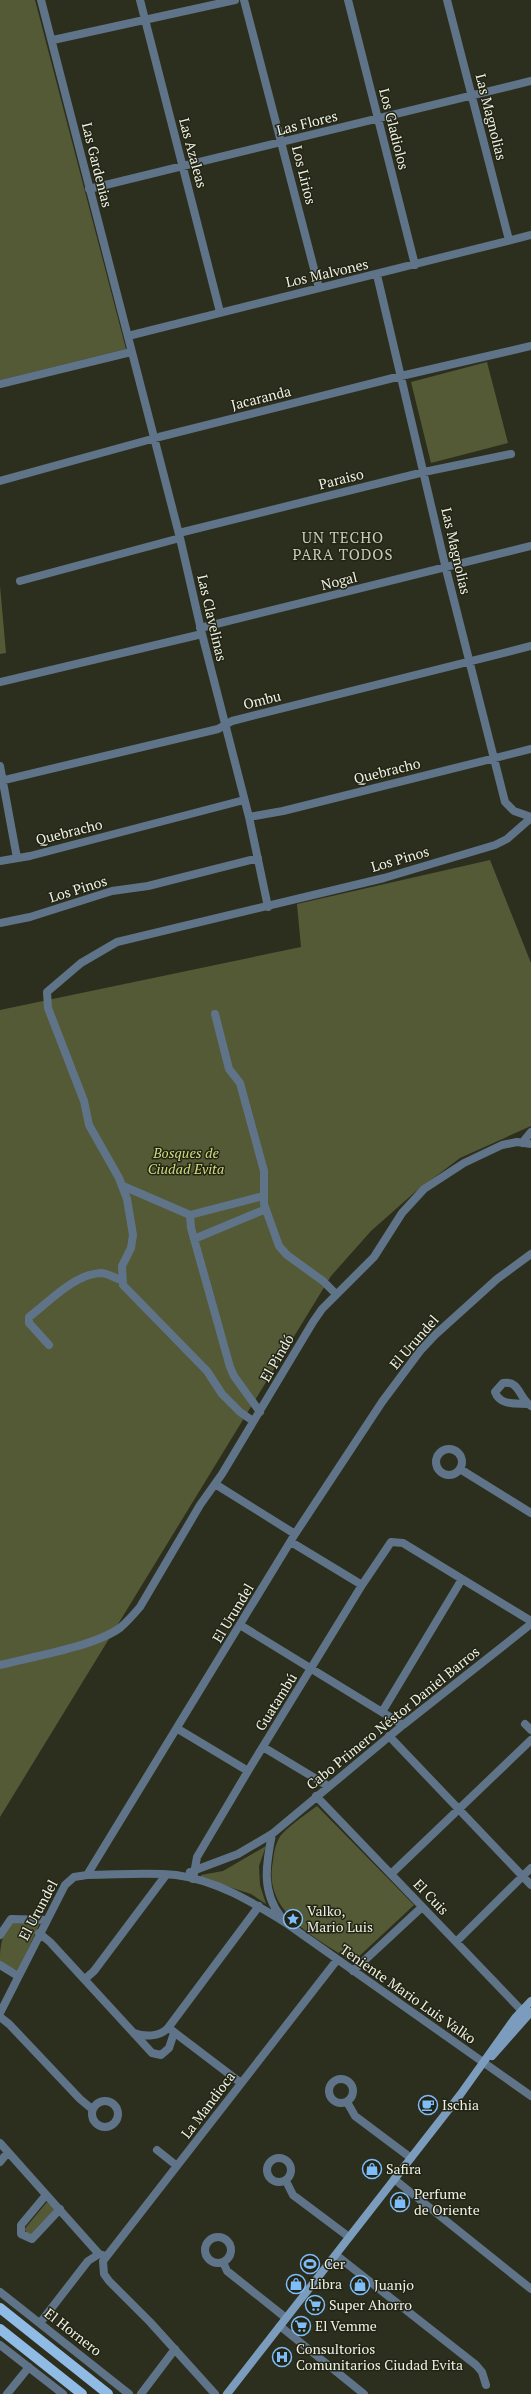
<svg xmlns="http://www.w3.org/2000/svg" width="531" height="2394" viewBox="0 0 531 2394" font-family="'PT Serif',serif">
	<style>
		.green { fill: #555a36 }
		.lines { fill: none; stroke-linecap: round; stroke-linejoin: round }
		.street { stroke: #607489; stroke-width: 8 }
		.secondary { stroke: #7b9cbd; stroke-width: 8 }
		.primary { stroke: #90bbe5; stroke-width: 10 }
		.labels { text-anchor: middle; stroke-width: 3; stroke-linejoin: round; paint-order: stroke }
		.street-label { font-size: 14px; fill: #eef0e5; stroke: #232514 }
		.park-label { font-size: 14px; font-style: italic; fill: #d1dc7d; stroke: #232514 }
		.poi-label { font-size: 14px; fill: #eef0e5; stroke: #232514; text-anchor: start }
		.neighbourhood-label { font-size: 15px; letter-spacing: 1px; fill: #c9cdb7; stroke: #232514 }
	</style>
	<rect width="100%" height="100%" fill="#2d2f1e"/>
	<path class="green" d="M0,0H35L126,349L0,380Z
		M487,362L508,443L431,463L411,382Z
		M0,586L6,653L0,654Z
		M490,860L531,963V1126L460,1158L415,1192L371,1231L331,1276L0,1817V1010L301,947L297,904Z
		M317,1806L414,1905L353,1962C317,1938 262,1913 273,1861C274,1852 276,1840 283,1833C293,1823 306,1814 317,1806Z
		M266,1846L259,1866L260,1885L266,1904L251,1894L201,1878V1875L223,1871Z
		M16,1920L38,1923L39,1925L18,1971L0,1961C0,1946 2,1929 16,1920Z
		M47,2202L55,2209L34,2235L26,2233L25,2229L27,2226Z"/>
	<g class="lines">
		<path class="street" d="M41,0L180,538L202,634L249,817L268,907
			M140,0L220,312
			M244,0L319,288
			M348,0L415,265
			M447,0L509,240
			M53,40L235,0
			M89,189L531,81
			M377,275L446,569L505,802L514,811L531,817
			M128,336L531,235
			M0,384L131,352
			M0,481L159,437L401,376L531,346
			M179,533L424,472L511,454
			M20,581L180,538
			M200,628L531,546
			M0,682L202,634
			M0,766L17,858
			M0,781L218,729L232,721L531,646
			M249,817L283,811L531,749
			M0,861L30,856L244,800
			M0,923L30,917L112,891L148,886L258,858
			M215,1014L229,1069L240,1083L264,1171V1204L279,1246L287,1255L323,1281L336,1294
			M522,1143L531,1132
			M123,1186L190,1215L263,1196
			M190,1215L191,1228L230,1367L234,1376L260,1412
			M194,1239L266,1209
			M49,1345L29,1323V1317C49,1302 74,1274 101,1273C107,1273 115,1278 121,1280
			M528,1404C516,1403 500,1406 495,1392L503,1383C520,1380 519,1399 531,1406
			M253,1421L240,1412L222,1394L207,1371L123,1285L122,1266L131,1248L133,1235L127,1199L119,1178L89,1125L84,1101L48,1008L47,992L81,963L117,942L384,878L495,845L507,839L531,818
			M436 1462a13 13 0 1 1 26 0a13 13 0 1 1-26 0Z
			M460,1469L531,1513
			M215,1484L295,1534
			M291,1542L362,1585
			M240,1625L403,1725
			M0,1665C31,1657 97,1646 121,1627C128,1621 134,1614 140,1607L200,1505L222,1474L313,1322L322,1309L374,1257L402,1213L424,1189L464,1163L502,1145L517,1142L531,1144
			M382,1712L462,1579
			M525,1724L531,1730
			M178,1729L248,1771
			M389,1736L531,1885
			M263,1747L328,1786
			M316,1796L527,2016
			M272,1834C266,1864 261,1891 281,1917
			M190,1872L238,1854L272,1834L403,1725L531,1624
			M391,1874L531,1740
			M87,1875C116,1875 147,1872 176,1875C216,1880 252,1902 286,1923L531,2096
			M193,1879L197,1857L248,1771L362,1585L391,1542L403,1543L531,1621
			M39,1933L50,1942L152,2053L161,2055L169,2048L174,2033
			M0,1935L11,1919L47,1920
			M456,1942L531,1868
			M0,1965L18,1976
			M353,1971L422,1907
			M85,1979L94,1971L166,1875
			M0,2013L65,1885L74,1877L87,1875L295,1534L382,1402L420,1351L435,1335L497,1279L531,1254
			M0,2017L9,2024L80,2099L92,2109
			M170,2029L241,2083
			M134,2033C145,2037 159,2037 168,2028L259,1906
			M329 2091a12 12 0 1 1 24 0a12 12 0 1 1-24 0Z
			M92 2114a13 13 0 1 1 26 0a13 13 0 1 1-26 0Z
			M347,2102L355,2116L411,2158
			M0,2143L99,2254L106,2256
			M157,2150L177,2166
			M267 2170a12 12 0 1 1 24 0a12 12 0 1 1-24 0Z
			M0,2162L8,2152
			M394,2179L531,2289
			M286,2181L293,2195L349,2237
			M46,2195L21,2225V2234L32,2239L60,2209
			M205 2250a13 13 0 1 1 26 0a13 13 0 1 1-26 0Z
			M336,2255L476,2365L482,2372L486,2385
			M223,2262L227,2271L286,2318
			M0,2292L129,2394
			M40,2323L88,2261L99,2254
			M280,2326L364,2394
			M0,2345L63,2394
			M7,2394L29,2367
			M141,2394L175,2349
			M215,2394L150,2322L109,2281L104,2274L103,2261L337,1960"/>
		<path class="secondary" d="M492,2056L531,2012
			M227,2394L460,2095L515,2018L531,2001"/>
		<path class="primary" d="M0,2308L108,2394
			M0,2329L82,2394"/>
	</g>
	<defs>
		<g id="sight-ring" transform="scale(1)"><circle r="9.5" fill="#232514" stroke="#7fbdfa" stroke-width="1.5"/><path d="M0-6L1.8-2.2L6-1.7L2.9 1.2L3.7 5.4L0 3.3L-3.7 5.4L-2.9 1.2L-6-1.7L-1.8-2.2Z" fill="#7fbdfa"/></g>
		<g id="cafe-ring" transform="scale(1)"><circle r="9.5" fill="#232514" stroke="#7fbdfa" stroke-width="1.5"/><path d="M-5.5-4.5H6V0H3Q3 3.5 0 3.5H-2.5Q-5.5 3.5-5.5 0ZM3-3.2v2h1.7v-2ZM-6 4.5H4V6H-6Z" fill="#7fbdfa"/></g>
		<g id="shop-ring" transform="scale(1)"><circle r="9.5" fill="#232514" stroke="#7fbdfa" stroke-width="1.5"/><path d="M-5-2.5h2.3a2.7 3.5 0 0 1 5.4 0H5L5.5 6h-11ZM-1.5-2.5h3a1.5 2.3 0 0 0-3 0Z" fill="#7fbdfa"/></g>
		<g id="stadium-ring" transform="scale(1)"><circle r="9.5" fill="#232514" stroke="#7fbdfa" stroke-width="1.5"/><path d="M0-5a6.5 5 0 1 0 0 10a6.5 5 0 1 0 0-10ZM-3.5-1.8h7v3.6h-7Z" fill="#7fbdfa"/></g>
		<g id="supermarket-ring" transform="scale(1)"><circle r="9.5" fill="#232514" stroke="#7fbdfa" stroke-width="1.5"/><path d="M-6-5.5h2.5l.6 2H6L4.5 2H-2.5L-4.4-4H-6ZM-1.5 3.2a1.3 1.3 0 1 0 .1 0ZM3 3.2a1.3 1.3 0 1 0 .1 0Z" fill="#7fbdfa"/></g>
		<g id="hospital-ring" transform="scale(1)"><circle r="9.5" fill="#232514" stroke="#7fbdfa" stroke-width="1.5"/><path d="M-5-5h3v3.5h4V-5h3V5h-3V1.5h-4V5h-3Z" fill="#7fbdfa"/></g>
	</defs>
	<g fill-rule="evenodd">
		<use href="#sight-ring" x="293" y="1919"/>
		<use href="#cafe-ring" x="428" y="2105"/>
		<use href="#shop-ring" x="372" y="2169"/>
		<use href="#shop-ring" x="400" y="2202"/>
		<use href="#stadium-ring" x="310" y="2264"/>
		<use href="#shop-ring" x="296" y="2284"/>
		<use href="#shop-ring" x="360" y="2285"/>
		<use href="#supermarket-ring" x="315" y="2305"/>
		<use href="#supermarket-ring" x="301" y="2326"/>
		<use href="#hospital-ring" x="282" y="2357"/>
	</g>
	<g class="labels">
		<g class="street-label">
			<text transform="translate(491 117) rotate(76)" y="5">Las Magnolias</text>
			<text transform="translate(307 123) rotate(-14)" y="5">Las Flores</text>
			<text transform="translate(394 129) rotate(76)" y="5">Los Gladiolos</text>
			<text transform="translate(193 153) rotate(75)" y="5">Las Azaleas</text>
			<text transform="translate(97 165) rotate(76)" y="5">Las Gardenias</text>
			<text transform="translate(304 175) rotate(76)" y="5">Los Lirios</text>
			<text transform="translate(327 273) rotate(-13)" y="5">Los Malvones</text>
			<text transform="translate(261 398) rotate(-14)" y="5">Jacaranda</text>
			<text transform="translate(341 479) rotate(-14)" y="5">Paraiso</text>
			<text transform="translate(456 551) rotate(77)" y="5">Las Magnolias</text>
			<text transform="translate(339 581) rotate(-14)" y="5">Nogal</text>
			<text transform="translate(212 618) rotate(77)" y="5">Las Clavelinas</text>
			<text transform="translate(262 700) rotate(-14)" y="5">Ombu</text>
			<text transform="translate(387 771) rotate(-14)" y="5">Quebracho</text>
			<text transform="translate(69 832) rotate(-14)" y="5">Quebracho</text>
			<text transform="translate(400 859) rotate(-16)" y="5">Los Pinos</text>
			<text transform="translate(78 889) rotate(-17)" y="5">Los Pinos</text>
			<text transform="translate(414 1342) rotate(-49)" y="5">El Urundel</text>
			<text transform="translate(277 1358) rotate(-60)" y="5">El Pindó</text>
			<text transform="translate(233 1613) rotate(-59)" y="5">El Urundel</text>
			<text transform="translate(276 1702) rotate(-58)" y="5">Guatambú</text>
			<text transform="translate(393 1718) rotate(-39)" y="5">Cabo Primero Néstor Daniel Barros</text>
			<text transform="translate(431 1897) rotate(46)" y="5">El Cuis</text>
			<text transform="translate(38 1910) rotate(-62)" y="5">El Urundel</text>
			<text transform="translate(408 1994) rotate(35)" y="5">Teniente Mario Luis Valko</text>
			<text transform="translate(208 2105) rotate(-53)" y="5">La Mandioca</text>
			<text transform="translate(73 2332) rotate(38)" y="5">El Hornero</text>
		</g>
		<g class="park-label">
			<text x="186" y="1158">Bosques de<tspan x="186" dy="16">Ciudad Evita</tspan></text>
		</g>
		<g class="poi-label">
			<text x="307" y="1916">Valko,<tspan x="307" dy="16">Mario Luis</tspan></text>
			<text x="442" y="2110">Ischia</text>
			<text x="386" y="2174">Safira</text>
			<text x="414" y="2199">Perfume<tspan x="414" dy="16">de Oriente</tspan></text>
			<text x="324" y="2269">Cer</text>
			<text x="310" y="2289">Libra</text>
			<text x="374" y="2290">Juanjo</text>
			<text x="329" y="2310">Super Ahorro</text>
			<text x="315" y="2331">El Vemme</text>
			<text x="296" y="2354">Consultorios<tspan x="296" dy="16">Comunitarios Ciudad Evita</tspan></text>
		</g>
		<g class="neighbourhood-label">
			<text x="343" y="543">UN TECHO<tspan x="343" dy="17">PARA TODOS</tspan></text>
		</g>
	</g>
</svg>
